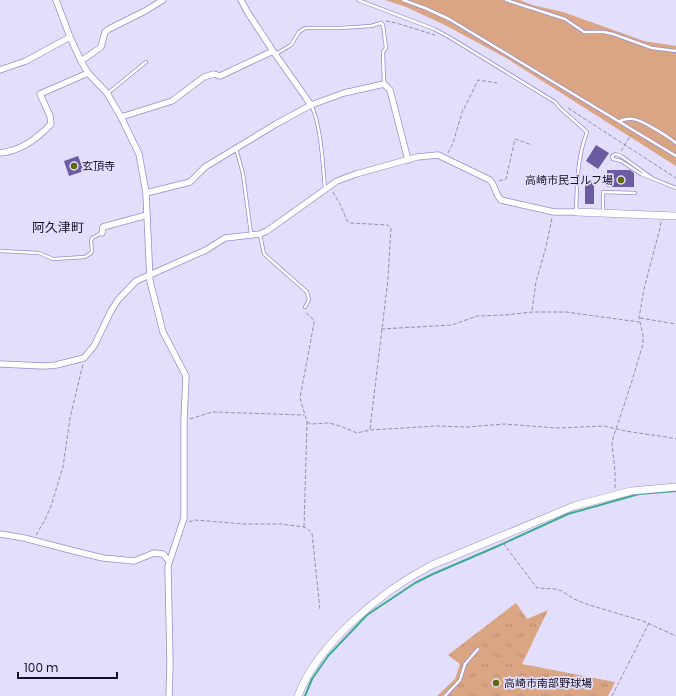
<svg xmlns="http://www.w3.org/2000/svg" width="676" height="696" viewBox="0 0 676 696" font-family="Poppins,'Noto Sans JP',sans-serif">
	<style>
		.grass { fill: #daa583 }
		.park { fill: url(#park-tufts) }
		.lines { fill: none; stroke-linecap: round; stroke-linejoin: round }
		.stream { stroke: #3dac91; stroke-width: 2 }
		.building { fill: #6d5ba1 }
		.service-casing { stroke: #9a8bce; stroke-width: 4 }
		.minor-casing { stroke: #9a8bce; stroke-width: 7 }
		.tertiary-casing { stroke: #9a8bce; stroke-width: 8 }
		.path { stroke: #948eaa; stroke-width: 1; stroke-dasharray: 4 2; stroke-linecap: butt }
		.service { stroke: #fff; stroke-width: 2.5 }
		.minor { stroke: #fff; stroke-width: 5.5 }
		.tertiary { stroke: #fff; stroke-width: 7 }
		.poi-dot { fill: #626809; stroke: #e3defb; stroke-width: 1.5 }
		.labels { text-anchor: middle; stroke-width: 3.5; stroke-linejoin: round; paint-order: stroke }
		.poi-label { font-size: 11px; fill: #150f28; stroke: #e3defb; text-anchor: start }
		.quarter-label { font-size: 13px; fill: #150f28; stroke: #e3defb }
	</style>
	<defs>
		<pattern id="park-tufts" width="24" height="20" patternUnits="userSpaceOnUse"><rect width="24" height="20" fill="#daa583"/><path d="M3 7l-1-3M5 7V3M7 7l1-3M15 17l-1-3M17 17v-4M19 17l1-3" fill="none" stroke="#ba8d71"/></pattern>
	</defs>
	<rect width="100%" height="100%" fill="#e3defb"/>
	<path class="grass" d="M385,0H520L532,5L563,12L644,41L676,46V166L506,58L445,25L406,7Z"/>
	<path class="park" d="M516,603L527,619L548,610L522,664L615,682L608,696H437L455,679L460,664L448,655Z"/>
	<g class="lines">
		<path class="stream" d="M305,696L312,679L328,656L367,615L415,583L433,574L498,546L568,514L639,494L676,491"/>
	</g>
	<path class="building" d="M596,145L609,153L598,169L586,161Z
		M78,156L84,171L69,176L64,161Z
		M607,170H630L634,173V187H607Z
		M585,181L594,182V204H585Z"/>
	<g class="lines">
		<g class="service-casing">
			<path id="service" d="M358,0L434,29L449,37L555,102L560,108L587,132C577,158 577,185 576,212
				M403,0L425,8L449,19L676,156
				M506,0L565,19L584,32H604L613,34L652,48L676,51
				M276,54L291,45L299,32L305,28H340L371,26L381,23L383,25L386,48L383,52L384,83
				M108,93L146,62
				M311,105C321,123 323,167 325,189
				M620,121C625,119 629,118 633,119C642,120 669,137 676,143
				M236,148L243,174L251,234
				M652,178L621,156L616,154L612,156L613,159L621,161L641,174L676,188
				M603,213V192L635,193
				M260,235L264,254L307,292L309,300L305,307
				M0,251L39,253L53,259L85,257L91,253L92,251L91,241L92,238L102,233
				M445,696L460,680L465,664L478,649"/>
		</g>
		<g class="minor-casing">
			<path id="minor" d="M56,0L70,37L81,61L88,73L107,93L121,117L139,154L146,193L150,281L163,332L186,376L184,420V518L168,566L170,664L169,696
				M241,0L248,13L273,51L311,105
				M81,61L101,47L105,32L109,29L145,11L163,0
				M0,70L26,61L70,37
				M121,117L172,101L204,77L214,74L220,76L273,51
				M0,153C21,151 37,139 51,124L50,116L40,94L88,73
				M146,193L190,182L205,167L276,124L311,105L344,93L384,84L390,90L408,160
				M102,233L103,227L147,215
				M0,364L44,366L56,365L84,358L94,346L111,311L118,300L136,281L206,250L225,238L260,234L267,231L337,181L356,174L417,157L438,155L490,180C495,185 495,194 501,200L554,212H576
				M0,534L24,538L74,551L103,558L134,561L154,553L163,554L168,560"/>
		</g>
		<g class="tertiary-casing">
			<path id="tertiary" d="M576,212L676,216
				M298,696C317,644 383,590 432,565L574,506L631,491L676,487"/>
		</g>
		<path class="path" d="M386,21L396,23L435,35
			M568,108L676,178
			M621,151L631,135
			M448,153L453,143L463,109H464L478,80L497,83
			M499,181L506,179L515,139L532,145
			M333,192L341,206L347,221L351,223L388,225L391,228L388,279L370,429
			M532,310L536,282L546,247L552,218
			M640,318L676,324
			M381,329L452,325L477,316L505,315L532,312H566L639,322
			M190,419L212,412L304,415
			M307,422L311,424L329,423L340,426L357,433L370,430L436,426L467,427L504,424L557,428L604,426L625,431L666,437L676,439
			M615,488V471L612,444L613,438L631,384L643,344V335L639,318L644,289L660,228L661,222
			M189,522L195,520L244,524H281L304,527L309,530L312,533L320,610
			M304,527L307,422L300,398L314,323V320L305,312
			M36,535L45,520L51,506L63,467L70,418L83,364
			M503,543L537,588L555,589L562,591L574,599L589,605L643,621L676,636
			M612,696L649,623"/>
		<use href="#service" class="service"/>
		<use href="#minor" class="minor"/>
		<use href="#tertiary" class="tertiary"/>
	</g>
	<g class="poi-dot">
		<circle cx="74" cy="166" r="4"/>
		<circle cx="621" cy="180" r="4"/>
		<circle cx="496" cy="683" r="4"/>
	</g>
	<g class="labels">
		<g class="poi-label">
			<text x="82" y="170">玄頂寺</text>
			<text x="613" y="184" text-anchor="end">高崎市民ゴルフ場</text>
			<text x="504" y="687">高崎市南部野球場</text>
		</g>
		<g class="quarter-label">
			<text x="58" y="232">阿久津町</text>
		</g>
	</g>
	<path d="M18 672v6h99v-6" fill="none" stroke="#150f28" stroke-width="2"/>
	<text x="24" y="672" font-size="12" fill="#150f28" stroke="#e3defb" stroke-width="3" paint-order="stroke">100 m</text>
</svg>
